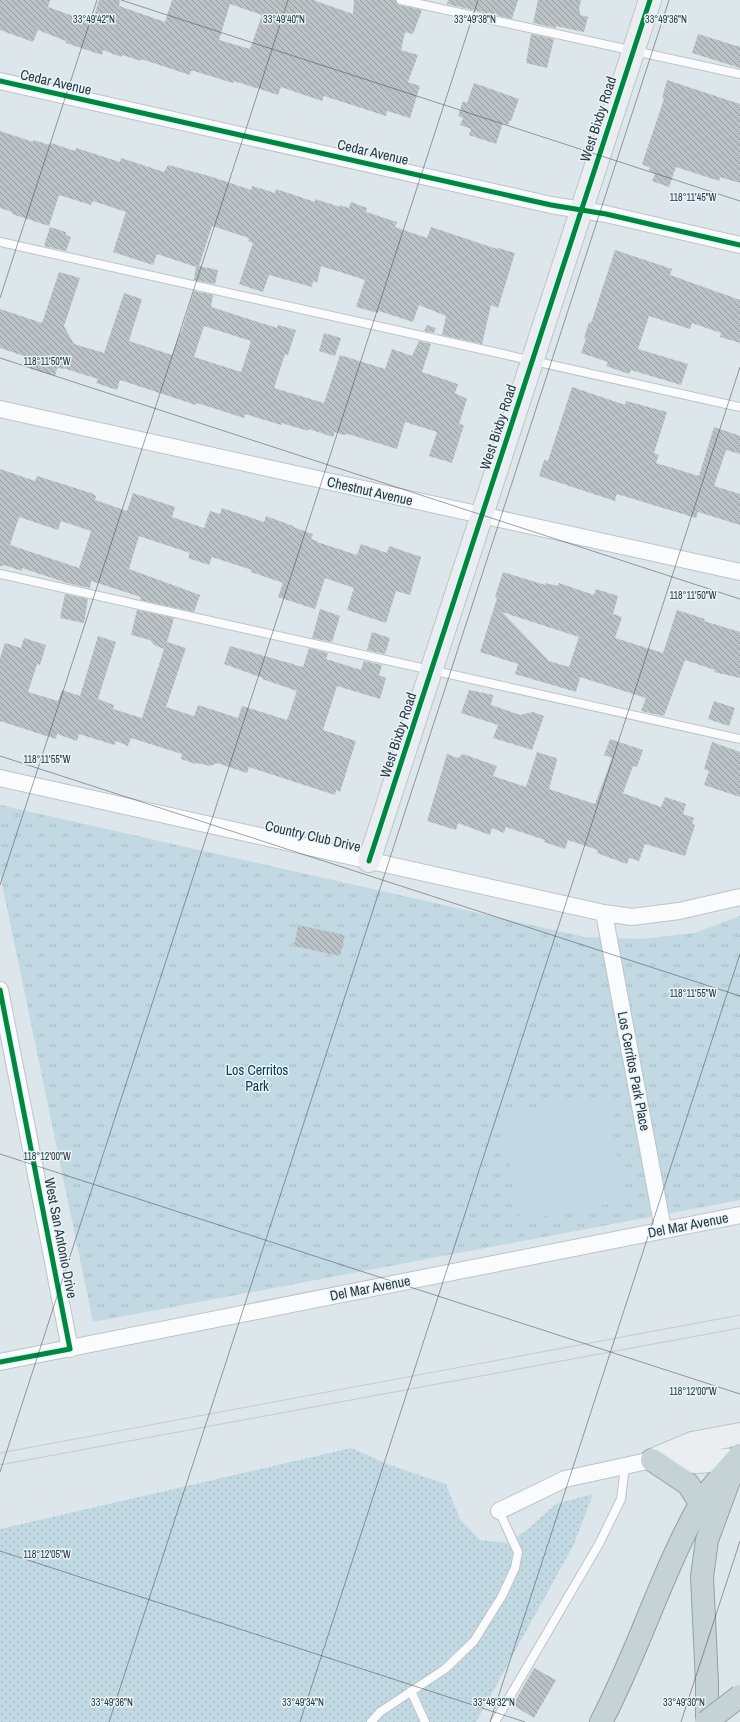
<svg xmlns="http://www.w3.org/2000/svg" width="740" height="1722" viewBox="0 0 740 1722" font-family="'Archivo Narrow',sans-serif">
	<style>
		.grass { fill: url(#grass-dots) }
		.park { fill: url(#park-tufts) }
		.garden { fill: #c2d9e3 }
		.building { fill: url(#building-back-hatch); fill-rule: evenodd }
		.lines { fill: none; stroke-linecap: round; stroke-linejoin: round }
		.lane-casing { stroke: #bdc4c7; stroke-width: 10 }
		.street-casing { stroke: #bdc4c7; stroke-width: 18 }
		.secondary-casing { stroke: #bdc4c7; stroke-width: 24 }
		.highway-casing { stroke: #91a1a7; stroke-width: 24 }
		.lane { stroke: #fafbfc; stroke-width: 8 }
		.street { stroke: #fafbfc; stroke-width: 16 }
		.secondary { stroke: #eaeef1; stroke-width: 22 }
		.highway { stroke: #c5d2d6; stroke-width: 22 }
		.tram { stroke: #c8cacb; stroke-width: 1 }
		.highway-bridge-casing { stroke: #91a1a7; stroke-width: 24; stroke-linecap: butt }
		.highway-bridge { stroke: #c5d2d6; stroke-width: 22 }
		.cycleway-casing { stroke: #e5f5fc; stroke-width: 8 }
		.cycleway { stroke: #00873e; stroke-width: 5 }
		.ticks { fill: none; stroke: #303639; stroke-width: 1; stroke-opacity: 0.45 }
		.labels { text-anchor: middle; stroke-width: 3; stroke-linejoin: round; paint-order: stroke }
		.street-label { font-size: 14px; fill: #303639; stroke: #e5f5fc }
		.park-label { font-size: 14px; fill: #093a4c; stroke: #e5f5fc }
		.ticks-label { font-size: 10px; text-anchor: middle; fill: #303639; stroke: #e5f5fc; stroke-width: 3; stroke-linejoin: round; paint-order: stroke }
	</style>
	<defs>
		<pattern id="grass-dots" width="8" height="8" patternUnits="userSpaceOnUse"><rect width="8" height="8" fill="#c2d9e3"/><path d="M2 2h.1M6 6h.1" fill="none" stroke="#a7bbc4" stroke-width="1.8" stroke-linecap="round"/></pattern>
		<pattern id="park-tufts" width="24" height="20" patternUnits="userSpaceOnUse"><rect width="24" height="20" fill="#c2d9e3"/><path d="M3 7l-1-3M5 7V3M7 7l1-3M15 17l-1-3M17 17v-4M19 17l1-3" fill="none" stroke="#a7bbc4"/></pattern>
		<pattern id="building-back-hatch" width="6" height="6" patternUnits="userSpaceOnUse"><rect width="6" height="6" fill="#bbc2c6"/><path d="M-1 5l2 2M0 0l6 6M5-1l2 2" fill="none" stroke="#989ea2"/></pattern>
	</defs>
	<rect width="100%" height="100%" fill="#dde6ea"/>
	<path class="grass" d="M351,1448L390,1465L446,1484L460,1519L480,1540L507,1543L528,1529L556,1504L593,1494L574,1544L476,1722H0V1529Z"/>
	<path class="park" d="M0,805L585,937L641,939L695,933L740,916V1200L93,1322L0,874Z"/>
	<path class="garden" d="M606,1095L625,1201L520,1221L500,1114Z"/>
	<path class="building" d="M0,0H50L48,7L92,23L99,0H120L119,6L165,22L172,0H313L353,14L354,0H396L399,5L422,10L413,34L405,32L401,50L418,55L408,82L420,86L410,118L387,111L386,116L324,96L322,101L281,87L278,95L234,81L233,83L194,71H191L190,75L141,59V61L122,55L121,57L103,50L102,55L66,43V41L38,30L33,42L0,30ZM230,4L262,15L250,49L219,40Z
		M448,0H518L512,19L447,4Z
		M538,0H581L579,10H580V15L588,17L584,32L556,26V28L533,23Z
		M531,34L554,39L547,68L526,63Z
		M698,34L740,47V68L692,53Z
		M667,80L740,104V183L720,177L719,181L676,167L669,187L652,181L655,174L649,170L650,168L642,164L664,99L662,98Z
		M474,83L519,99L511,121L510,120L508,125L503,123L496,144L469,135L471,129L460,125L463,118L458,116L463,101L467,103Z
		M0,131L33,142V140L50,145L51,143L75,151L76,148L120,162L121,158L164,172L168,165L209,176L251,190L252,186L275,193L276,189L315,202V199L340,207V205L349,208L351,202L367,208L366,212L397,222L395,227L427,238L431,227L497,249L498,248L515,253L498,308L491,305L482,344L442,335L446,316L419,305L413,322L379,311L378,313L356,307L365,280L321,266L317,283L313,281L312,287L269,275L263,292L239,284L253,243L248,241L249,238L212,226L199,266L218,270L215,284L194,280L196,267L157,254L153,265L113,252L126,212L93,201L91,205L59,195L49,226L12,214V212L0,208Z
		M50,227L66,232V235L71,237L66,251L44,246Z
		M615,250L672,269L670,275L740,300V343L720,337L721,333L692,323L690,329L649,316L638,349L688,364L681,385L631,370L629,374L606,366L608,362L581,353L586,339L584,338L589,322L591,323Z
		M59,272L80,278L64,326L74,344L104,353L124,293L142,299L129,341L172,355L180,333H181L194,291L213,295L211,307L277,328L278,325L296,330L288,355L285,354L274,388L324,403L340,355L385,369L392,349L412,356L419,341L431,344L422,372L458,384L455,393L467,399L459,424L464,425L452,463L429,456L437,432L405,422L397,449L348,434L343,435L335,432L333,437L309,429L308,431L282,423L281,425L245,414L244,418L197,403L196,405L120,380L117,390L96,383L98,379L66,369L57,368L55,376L30,368L33,359L0,348V309L42,323ZM204,326L251,341L241,372L194,357Z
		M427,325L436,328L434,333L424,331Z
		M324,333L341,338L335,356L319,351Z
		M572,387L625,405L626,401L667,412L654,453L659,455L656,463L699,476L714,427L740,436V454L726,450L714,486L740,494V525L698,512L696,518L617,494L615,501L539,476L544,460L548,461Z
		M0,469L35,481L37,476L91,493L96,496L95,500L127,511L133,493L175,507L172,517L204,528L210,511L220,514L222,508L264,522L266,516L293,526V527L313,534L311,539L317,541V542L357,555L361,544L387,553L389,546L421,557L410,595L396,591L386,623L347,610L354,588L325,578L315,609L278,597L283,583L251,572L252,570L212,557L209,565L188,558L190,553L139,536L129,569L200,595L194,612L140,600L141,597L91,581L90,588L67,583L22,568V571L4,565L3,566H0ZM19,517L58,530L61,521L91,531L79,568L10,545Z
		M503,572L545,585V583L558,586L559,583L594,595L596,589L618,596L613,614L622,617L615,638L663,653L677,610L705,619L704,621L740,632V678L714,672L715,670L685,660L664,716L641,711L646,698L580,677L576,692L515,674L518,664L480,652L497,598L495,597ZM502,612L579,637L569,667L549,661Z
		M65,594L88,599L84,623L60,618Z
		M320,609L340,616L332,642L312,638Z
		M137,610L174,618L167,642L186,648L166,707L194,716L198,705L238,718L242,706L287,720L297,691L262,679L263,678L224,664L230,646L303,667L309,648L328,653L326,659L361,670L364,661L382,665L379,675L386,678L380,699L337,686L323,730L356,741L340,792L336,790L335,795L249,767L247,773L217,763L210,766L197,763L196,764L181,759L182,754L131,738L128,746L116,741L114,745L79,734L77,741L57,734L56,739L0,721V658L5,643L21,648L24,638L46,645L40,665L37,664L28,692L58,701L62,690L80,696L98,636L116,642L98,699L114,705L113,709L142,718L164,649L154,645L150,640L131,635Z
		M372,632L390,638L385,654L367,650Z
		M469,690L493,695L491,705L520,715L533,712L544,716L532,750L493,738L498,725L461,713Z
		M714,701L735,708L729,726L708,719Z
		M610,739L643,750L637,767L633,766L623,793L661,807L665,797L686,804L683,814L694,818L692,824L695,825L685,856L645,844L639,861L629,858L627,864L597,853L598,850L568,840L565,849L544,842L545,840L506,827L504,833L492,828L490,835L458,823L456,830L427,821L447,754L458,758L463,754L497,766L493,776L526,787L537,752L556,758L557,760L549,789L595,804L612,758L604,755Z
		M712,742L740,752V797L704,785L709,771L704,769Z
		M298,925L345,935L340,956L294,946Z
		M534,1668L556,1680L534,1718L513,1705Z"/>
	<g class="lines">
		<g class="lane-casing">
			<path id="lane" d="M401,0L740,74
				M0,242L740,407
				M0,574L740,739
				M411,1691L425,1722
				M371,1722L380,1712L445,1669L474,1641L502,1596L515,1568L518,1552L499,1511
				M495,1722L599,1544L621,1499L625,1466"/>
		</g>
		<g class="street-casing">
			<path id="street" d="M0,81L551,205L606,214L740,245
				M0,409L740,572
				M0,778L604,913L632,917L679,911L740,897
				M604,913L663,1229
				M0,990L70,1349
				M0,1362L740,1215
				M499,1511L565,1479L652,1460"/>
		</g>
		<g class="secondary-casing">
			<path id="secondary" d="M369,861L650,0
				M652,1460L692,1443L740,1434
				M658,1460L696,1462L740,1459"/>
		</g>
		<g class="highway-casing">
			<path id="highway" d="M652,1460L688,1484L707,1514
				M601,1722C638,1652 661,1574 700,1504C709,1488 728,1470 740,1455
				M707,1722V1682L702,1577L707,1540L731,1475"/>
		</g>
		<use href="#lane" class="lane"/>
		<use href="#street" class="street"/>
		<use href="#secondary" class="secondary"/>
		<use href="#highway" class="highway"/>
		<path class="tram" d="M0,1453L740,1315
			M0,1465L740,1328"/>
		<g class="highway-bridge-casing">
			<path id="highway-bridge" d="M706,1722L740,1696"/>
		</g>
		<use href="#highway-bridge" class="highway-bridge"/>
		<g class="cycleway-casing">
			<path id="cycleway" d="M0,81L551,205L606,214L740,245
				M369,861L650,0
				M0,990L70,1349L0,1362"/>
		</g>
		<use href="#cycleway" class="cycleway"/>
	</g>
	<path class="ticks" d="M121,0L740,201M0,298L97,0M0,358L740,599M0,756L740,996M0,885L288,0M0,1154L740,1394M0,1472L478,0M0,1551L525,1722M109,1722L669,0M300,1722L740,367M490,1722L740,954M681,1722L740,1541"/>
	<g class="labels">
		<g class="street-label">
			<text transform="translate(56 82) rotate(13)" y="5">Cedar Avenue</text>
			<text transform="translate(598 119) rotate(-72)" y="5">West Bixby Road</text>
			<text transform="translate(373 152) rotate(13)" y="5">Cedar Avenue</text>
			<text transform="translate(498 427) rotate(-72)" y="5">West Bixby Road</text>
			<text transform="translate(370 491) rotate(13)" y="5">Chestnut Avenue</text>
			<text transform="translate(398 735) rotate(-72)" y="5">West Bixby Road</text>
			<text transform="translate(313 836) rotate(13)" y="5">Country Club Drive</text>
			<text transform="translate(634 1071) rotate(79)" y="5">Los Cerritos Park Place</text>
			<text transform="translate(688 1225) rotate(-11)" y="5">Del Mar Avenue</text>
			<text transform="translate(61 1238) rotate(79)" y="5">West San Antonio Drive</text>
			<text transform="translate(370 1288) rotate(-11)" y="5">Del Mar Avenue</text>
		</g>
		<g class="park-label">
			<text x="257" y="1075">Los Cerritos<tspan x="257" dy="16">Park</tspan></text>
		</g>
	</g>
	<g class="ticks-label">
		<text x="94" y="23">33°49'42"N</text>
		<text x="284" y="23">33°49'40"N</text>
		<text x="475" y="23">33°49'38"N</text>
		<text x="666" y="23">33°49'36"N</text>
		<text x="693" y="201">118°11'45"W</text>
		<text x="47" y="365">118°11'50"W</text>
		<text x="693" y="599">118°11'50"W</text>
		<text x="47" y="763">118°11'55"W</text>
		<text x="693" y="997">118°11'55"W</text>
		<text x="47" y="1160">118°12'00"W</text>
		<text x="693" y="1395">118°12'00"W</text>
		<text x="47" y="1558">118°12'05"W</text>
		<text x="112" y="1706">33°49'36"N</text>
		<text x="303" y="1706">33°49'34"N</text>
		<text x="494" y="1706">33°49'32"N</text>
		<text x="684" y="1706">33°49'30"N</text>
	</g>
</svg>
